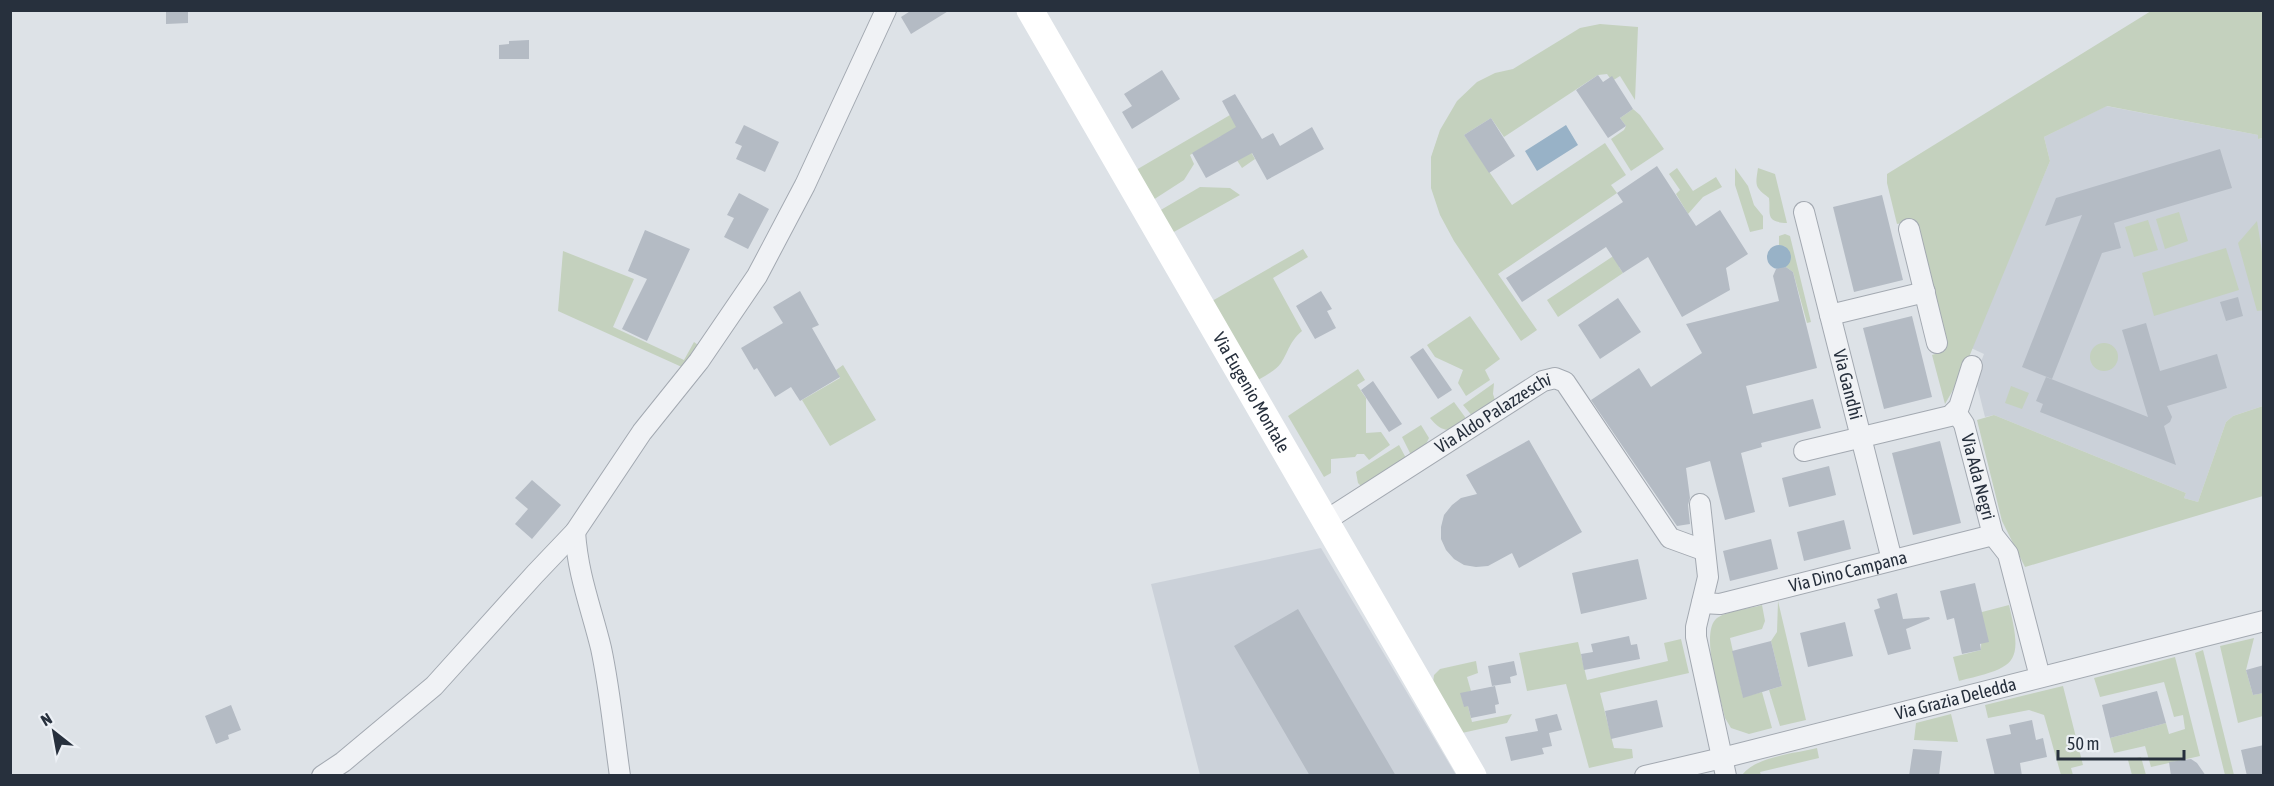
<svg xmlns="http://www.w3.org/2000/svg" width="2274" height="786" viewBox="0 0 2274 786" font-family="'Asap Condensed',sans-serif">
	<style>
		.built { fill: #cbd1d9 }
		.green { fill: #c4d1be }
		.water { fill: #98b2c7 }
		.building { fill: #b4bbc4 }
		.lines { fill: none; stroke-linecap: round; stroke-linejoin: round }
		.minor-casing { stroke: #a3a9b1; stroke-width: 22 }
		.minor { stroke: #f0f2f5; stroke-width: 20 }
		.secondary { stroke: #fff; stroke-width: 27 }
		.labels { text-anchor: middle; stroke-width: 5; stroke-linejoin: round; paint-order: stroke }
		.street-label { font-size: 18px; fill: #27303d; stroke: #ecf0f5 }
	</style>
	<rect width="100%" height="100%" fill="#dde2e7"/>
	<path class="built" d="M2106,106L2258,135V139L2263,138V406L2233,416L2226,422L2198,502L2184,498L2186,493L1994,415L1985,417L1975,377L1984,354L1971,348L2050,161L2044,137Z
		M1321,548L1456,775H1200L1151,584Z"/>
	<path class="green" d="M2151,11H2263V138L2258,139V135L2107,106L2044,137L2050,161L1962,374L1945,404L1932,355L1945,351L1916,220L1897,224L1887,183V174Z
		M1600,24L1638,27L1635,100L1620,76L1612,81L1607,74L1598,75L1504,137L1491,118L1464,135L1512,205L1605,143L1626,175L1611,185L1617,193L1498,274L1537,330L1521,341L1454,241L1440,215L1431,188V157L1440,130L1457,101L1477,82L1495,73L1513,69L1580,28Z
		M1633,109L1640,115L1664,149L1631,171L1611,139L1624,130L1626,126L1620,118Z
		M1230,115L1255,159L1242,168L1221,136L1190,155L1194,164L1184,180L1153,200L1136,170Z
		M1677,168L1693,191L1716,177L1722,187L1703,197L1688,214L1676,194L1680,190L1669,174Z
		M1735,168L1748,186L1754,205L1763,216V229L1750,232L1735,185Z
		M1758,168L1775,174L1787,223C1764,222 1771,213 1769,198C1755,187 1755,187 1758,168Z
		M1200,187L1230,188L1240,195L1172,233L1159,211Z
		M2179,212L2188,241L2165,249L2156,219Z
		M2148,220L2158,250L2134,257L2125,227Z
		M2257,221L2263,258L2264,310L2257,311L2238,243Z
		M1785,234L1790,236L1811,322L1807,323L1793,272L1786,267V247L1779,245V236Z
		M1633,243L1619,267L1623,273L1558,317L1547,300Z
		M2226,248L2239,290L2154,316L2142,273Z
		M1303,249L1308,257L1273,278L1302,331C1289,342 1289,351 1281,363C1275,371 1266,375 1258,380L1212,301Z
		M563,251L634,279L613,327L684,360L694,342L698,345L684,368L558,311Z
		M1470,316L1500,359L1485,370L1490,380L1466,396L1458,383L1463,370L1435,357L1427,345Z
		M2090 357a14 14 0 1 1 28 0a14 14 0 1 1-28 0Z
		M843,365L876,420L830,446L802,400L840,378L836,370Z
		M1358,369L1365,380L1357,385L1366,398V433L1381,432L1390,445L1369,460L1364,454H1357L1355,457L1331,459V473L1324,477L1288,416Z
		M1494,383L1493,394L1496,403L1474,418L1463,405Z
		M2011,386L2029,393L2022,409L2005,403Z
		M1454,402L1465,417L1466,422C1451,433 1442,433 1430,418Z
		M2263,406V496L2025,567L2002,521L1977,420L1994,415L2186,493L2184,498L2198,502L2226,422L2233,416Z
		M1421,425L1429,438L1423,450L1412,457L1402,437Z
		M1399,445L1407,460L1363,488L1358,483L1356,472Z
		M1778,601L1806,720L1780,726L1769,690L1782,686L1771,641L1777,632Z
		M1762,605L1765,621L1762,629L1730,638L1743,697L1762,692L1772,728L1749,734L1731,728L1725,718C1721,698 1699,632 1717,618C1729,610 1749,609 1762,605Z
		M2009,605C2024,666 2015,667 1959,681L1953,657L1981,650L1982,612Z
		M2254,638L2246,670L2253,695L2263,693V716L2238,723L2220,646Z
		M1681,639L1689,673L1600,693L1614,748L1632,749L1633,758L1589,768L1566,684L1527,691L1519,653L1578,642L1587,680L1668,661L1664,643Z
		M2203,650L2234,775H2225L2195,653Z
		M2175,657L2200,756L2151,767L2145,746L2114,753L2110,738L2166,723L2169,734L2185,729L2183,715L2174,717L2164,682L2100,697L2094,678Z
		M1476,661L1478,673L1467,677L1471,691L1461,694L1464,706H1468L1472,722L1512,714L1507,723L1462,733L1433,683L1434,675L1440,669Z
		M2063,686L2083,765L2071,768L2073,775H2059H2061L2044,715L2029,710L1988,718L1985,705Z
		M1951,714L1958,742L1914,740L1916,723Z
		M1817,748L1819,758L1760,772L1761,775H1742C1757,756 1793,754 1817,748Z
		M2141,757L2146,775H2132L2128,760Z"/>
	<path class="water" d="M1566,125L1578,145L1537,171L1525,151Z
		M1767 257a12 12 0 1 1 24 0a12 12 0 1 1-24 0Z"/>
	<path class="building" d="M166,10H188V23L166,24Z
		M912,10H950L911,34L901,17Z
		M529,40V59H499V45L509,44V41Z
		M1162,70L1180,99L1132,129L1122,112L1132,106L1124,94Z
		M1598,75L1603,82L1612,76L1633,109L1620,118L1626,126L1608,138L1576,90Z
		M1235,94L1262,139L1273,133L1280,146L1312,127L1324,149L1267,180L1252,153L1206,178L1192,153L1236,127L1222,101Z
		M1491,118L1515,156L1489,173L1464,135Z
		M744,125L779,142L765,172L736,159L742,146L735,143Z
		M2220,149L2232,188L2114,223L2121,248L2102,253L2052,379L2022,367L2082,215L2045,226L2056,198Z
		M1657,166L1696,226L1720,210L1748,254L1726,268L1730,290L1682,317L1648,257L1623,273L1606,247L1522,302L1506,278L1623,202L1617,193Z
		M739,193L769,209L748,249L724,237L734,218L727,215Z
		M1882,195L1903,280L1854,292L1833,207Z
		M645,230L690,249L647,341L622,329L647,279L628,271Z
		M1786,267L1793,272L1817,368L1746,386L1753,414L1813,399L1821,428L1761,443L1762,447L1741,453L1755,512L1725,520L1710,461L1686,468L1690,498L1688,505L1690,524L1677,526L1591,400L1639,368L1651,387L1702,353L1686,324L1779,301L1773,276L1776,269Z
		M800,291L819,325L812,328L840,377L800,401L791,387L775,397L757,368L754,370L741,348L783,323L773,307Z
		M1321,291L1332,309L1327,311L1336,328L1315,339L1296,306Z
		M2238,297L2243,316L2226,321L2220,302Z
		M1618,298L1641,332L1600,359L1578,325Z
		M1912,316L1932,397L1884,409L1863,328Z
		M2146,323L2160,371L2217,354L2227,388L2167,406L2172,417L2170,422L2164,426L2176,465L2040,412L2043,404L2036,401L2046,377L2148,417L2122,330Z
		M1423,348L1452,390L1438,399L1410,357Z
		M1373,381L1402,424L1389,432L1361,390Z
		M1529,440L1582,532L1519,568L1512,553L1488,566L1476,567L1464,565L1454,559L1446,550L1441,539V527L1444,515L1452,505L1461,498L1477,494L1466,475Z
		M1940,441L1961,523L1913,535L1892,453Z
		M1829,466L1836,495L1789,507L1782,478Z
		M532,480L561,505L532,539L515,524L528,509L515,498Z
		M1844,520L1851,549L1804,561L1797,532Z
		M1771,539L1778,569L1730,581L1723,551Z
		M1638,559L1647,599L1581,614L1572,573Z
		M1975,583L1989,642L1980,644L1981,650L1962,654L1954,618L1947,620L1940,591Z
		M1897,593L1903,619L1929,617L1930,619L1906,629L1911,649L1888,655L1874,610L1880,608L1877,599Z
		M1298,609L1396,776H1310L1234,646Z
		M1845,622L1853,656L1808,667L1800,633Z
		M1629,636L1631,645L1637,644L1640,659L1584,670L1581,654L1593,652L1591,644Z
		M1771,641L1782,686L1743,698L1732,651Z
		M1514,661L1517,675L1510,677L1511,683L1492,686L1488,666Z
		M2264,665V693L2253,695L2246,670Z
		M1495,686L1499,704L1495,705L1496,713L1471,718L1468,706L1464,707L1460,693Z
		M2157,691L2166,723L2110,738L2102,705Z
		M1657,700L1663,727L1611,739L1605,711Z
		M231,705L241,730L228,735L229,739L216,744L205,716Z
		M1557,714L1562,730L1549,733L1552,746L1542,748L1544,754L1511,761L1505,737L1538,731L1535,719Z
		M2032,720L2036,740L2043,738L2047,757L2020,763L2022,776H1995L1986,739L2011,734L2009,725Z
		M2264,745V776H2247L2241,750Z
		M1913,749L1942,751L1939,776H1909Z
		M2191,759L2197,763L2206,776H2171L2169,762Z"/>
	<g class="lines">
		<g class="minor-casing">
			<g id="minor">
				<path id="s1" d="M1804,212L1892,560"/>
				<path d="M1909,229L1937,343"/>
				<path d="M1830,315L1925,292"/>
				<path id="s2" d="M1956,412L1964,424L1993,535L2008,554L2040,677"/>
				<path d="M1804,451L1950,416L1959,407L1972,366"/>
				<path d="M1700,504L1708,577L1696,627V637L1726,776"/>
				<path id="s3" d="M1325,521L1543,381L1555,378L1565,382L1670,538L1703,550"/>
				<path d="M575,532C578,576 591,607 601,648C610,690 614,734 620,776"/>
				<path id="s4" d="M1702,603L1720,604L1993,535"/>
				<path d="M322,776L343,762L434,686L535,574L575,532L642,432L699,361L757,276L805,185L886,10"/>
				<path id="s5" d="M1645,776L1722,758L2264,621"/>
			</g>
		</g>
		<use href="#minor" class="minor"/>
		<path class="secondary" id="s6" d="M1030,10L1473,776"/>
	</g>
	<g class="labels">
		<g class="street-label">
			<text dy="6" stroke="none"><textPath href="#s1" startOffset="178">Via Gandhi</textPath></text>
			<text dy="6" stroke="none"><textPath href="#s6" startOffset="442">Via Eugenio Montale</textPath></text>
			<text dy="6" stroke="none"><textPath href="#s3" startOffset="200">Via Aldo Palazzeschi</textPath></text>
			<text dy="6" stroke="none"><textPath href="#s2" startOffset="69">Via Ada Negri</textPath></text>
			<text dy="6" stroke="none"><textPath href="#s4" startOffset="150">Via Dino Campana</textPath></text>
			<text dy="6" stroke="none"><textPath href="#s5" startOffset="320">Via Grazia Deledda</textPath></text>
		</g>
	</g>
	<rect width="2274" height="786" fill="none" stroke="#27303d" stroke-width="24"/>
	<g transform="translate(54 732) rotate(329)" stroke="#ecf0f5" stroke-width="4.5" paint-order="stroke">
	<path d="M0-4.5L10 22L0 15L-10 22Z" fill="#27303d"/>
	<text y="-9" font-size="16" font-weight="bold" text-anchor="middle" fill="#27303d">N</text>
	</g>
	<path d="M2058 750v9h126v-9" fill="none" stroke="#27303d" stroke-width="3"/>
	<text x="2067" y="750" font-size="18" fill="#27303d" stroke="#ecf0f5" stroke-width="4.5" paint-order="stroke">50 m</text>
</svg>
